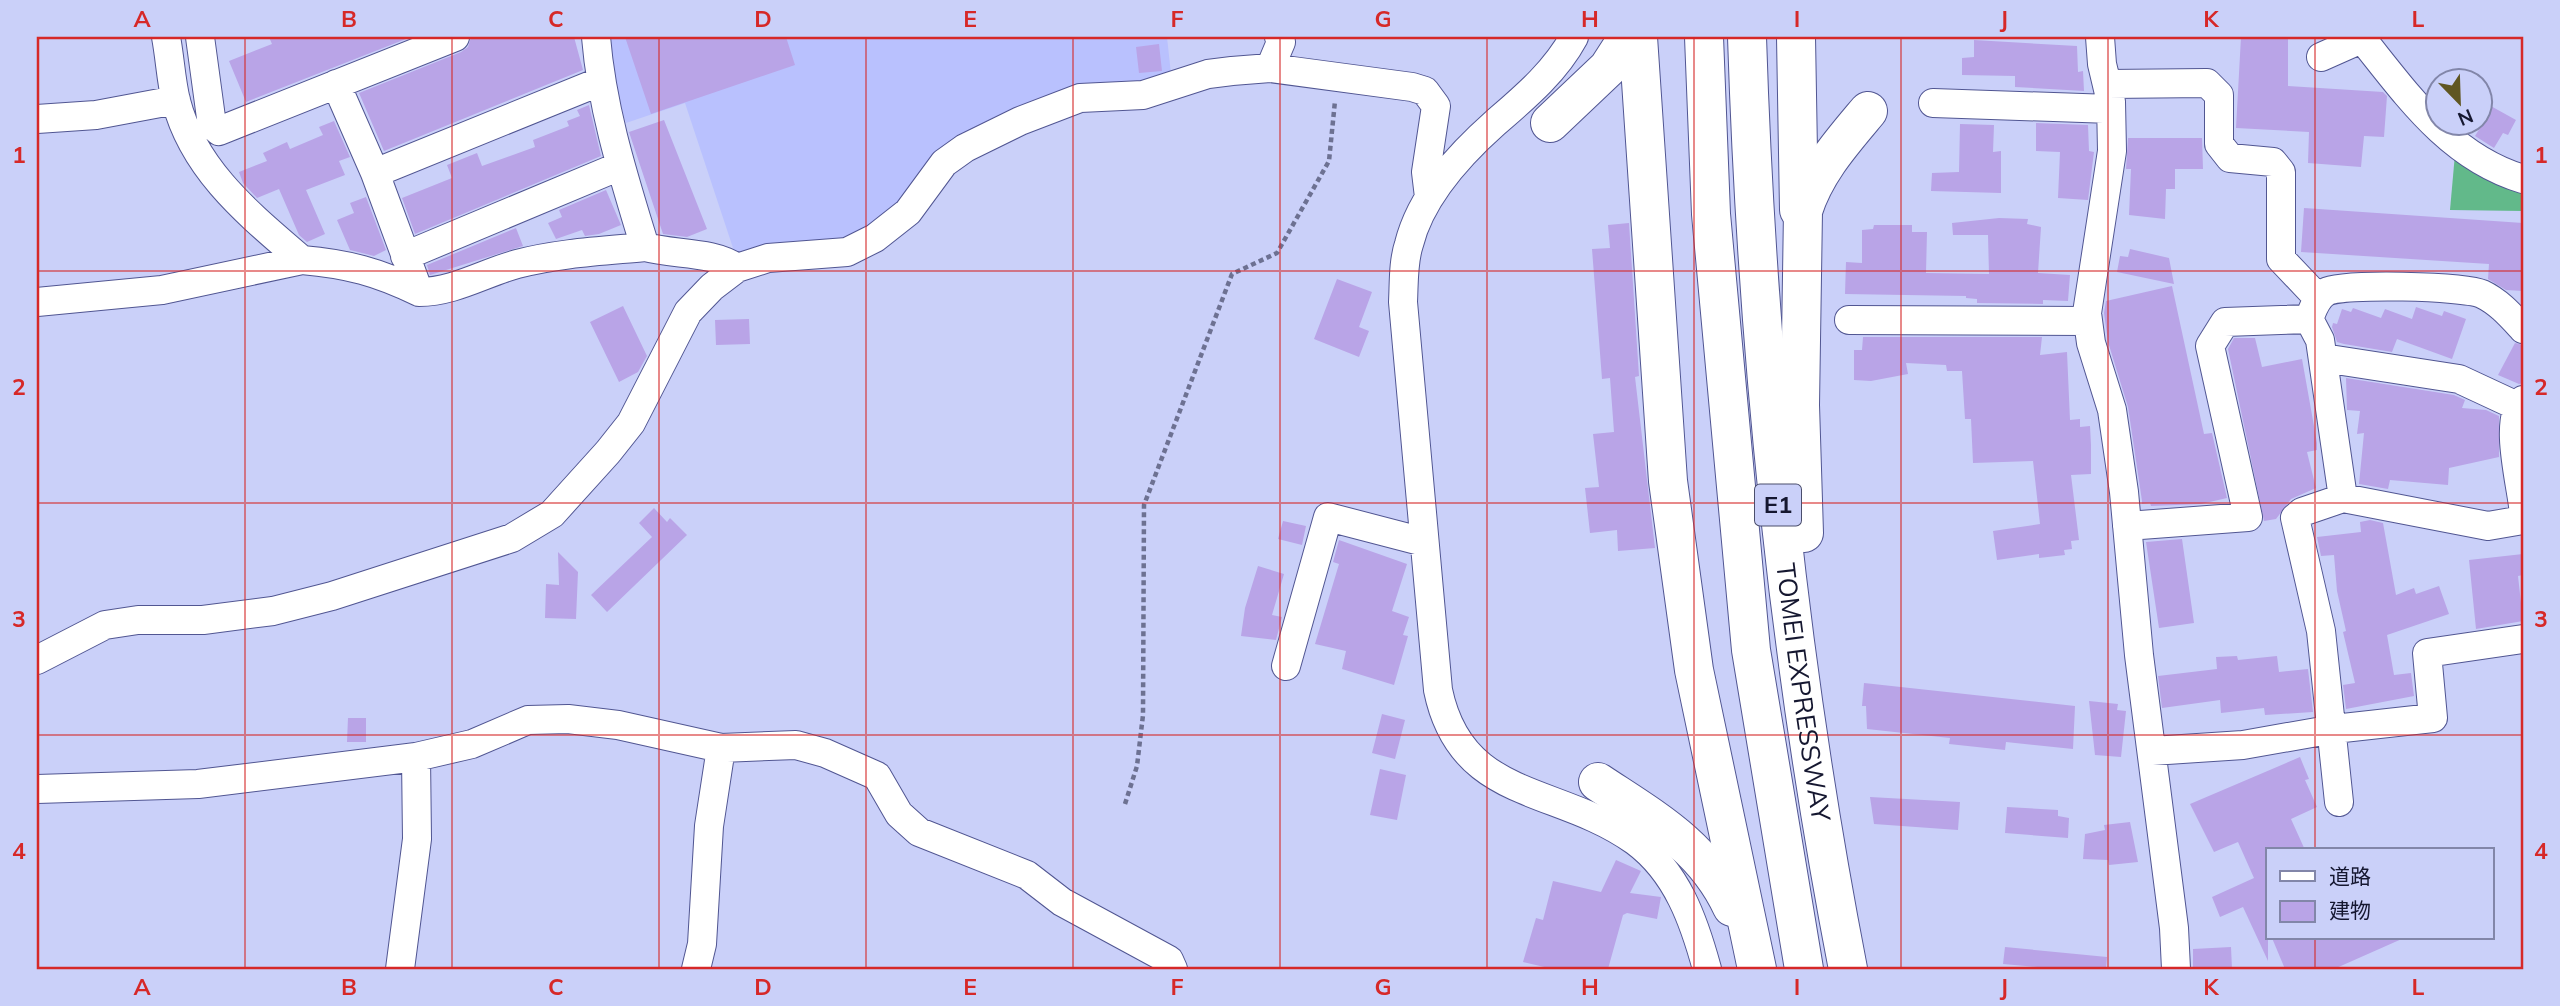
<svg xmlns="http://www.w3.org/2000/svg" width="2560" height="1006" viewBox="0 0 2560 1006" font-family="Mulish,'Noto Sans JP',sans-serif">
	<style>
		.built { fill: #b9c1fe }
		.green { fill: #62b98a }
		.building { fill: #b9a4e7 }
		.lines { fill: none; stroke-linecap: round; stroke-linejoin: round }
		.minor-casing { stroke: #515692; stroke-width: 30 }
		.highway-casing { stroke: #515692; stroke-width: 40 }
		.path { stroke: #6d7192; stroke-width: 4.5; stroke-dasharray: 5 3.5; stroke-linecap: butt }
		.minor { stroke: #fff; stroke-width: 28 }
		.highway { stroke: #fff; stroke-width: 38 }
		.grid { fill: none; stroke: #d62828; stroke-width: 2; stroke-opacity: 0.55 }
		.labels { text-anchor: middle; stroke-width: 6; stroke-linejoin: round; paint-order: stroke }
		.shield { fill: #cad0f9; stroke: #4b4e6c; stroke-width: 2 }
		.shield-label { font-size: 24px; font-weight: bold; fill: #151730 }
		.street-label { font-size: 26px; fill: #151730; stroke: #cad0f9 }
		.neatline { fill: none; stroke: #d62828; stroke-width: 2.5 }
		.grid-label { font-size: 23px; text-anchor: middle; font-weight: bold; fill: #d62828 }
	</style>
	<rect width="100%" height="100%" fill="#cad0f9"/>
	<path class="built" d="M611,37H1167L1171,74L1142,81L1082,84L1019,110L881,228L830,245L735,254L685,103L626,123L614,81Z"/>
	<path class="green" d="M2455,154L2523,188V211L2450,210Z"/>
	<path class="building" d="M269,37H411L246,102L229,61L272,44Z
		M471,37H574L583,70L384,151L359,93L461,52L468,47Z
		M625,37H786L795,65L651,114Z
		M2241,37H2288V86L2383,92L2387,96L2384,137L2364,136L2361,167L2308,163L2309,132L2236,128Z
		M1974,40L2077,46L2078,72L2083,71L2084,91L2015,87V76L1962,75V58L1974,57Z
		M1159,44L1162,71L1139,73L1136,47Z
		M2480,100L2516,120L2508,135L2503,133L2494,148L2475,136L2480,128Z
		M589,105L601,156L415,234L402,198L452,178L447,165L477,153L482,166L535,147L533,140L569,126L567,121L580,116L577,110Z
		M664,120L707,229L687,237L663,234L629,132Z
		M334,121L350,157L339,161L345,175L306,190L325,234L307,242L299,235L279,189L257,198L243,183L239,172L267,161L263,153L287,142L290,149L323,135L319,127Z
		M2036,123L2088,125L2089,151L2094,152L2088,200L2058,198L2060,152L2036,151Z
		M1960,124L1994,125L1993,152L2001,151V193L1931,191L1932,173L1959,172Z
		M2128,138H2202L2203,169H2175V189H2166L2165,219L2129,215L2131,169H2126Z
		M606,190L621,225L599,234L585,236L582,230L556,239L548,223L562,217L559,210Z
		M366,197L386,250L374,256L350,250L337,220L354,213L350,203Z
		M2304,208L2523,223V291L2506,290L2488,279L2489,264L2301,252Z
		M1999,218L2028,219L2027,224L2041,227L2038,273L2070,275L2068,301L2043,300V304L1977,303V299L1966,298V296L1845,294L1846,262L1862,263V230L1873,229L1874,225H1912V232H1927L1926,273L1989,274L1988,235H1953L1952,223Z
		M1629,223L1639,376L1635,377L1655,548L1618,551L1617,530L1590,533L1585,488L1599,487L1593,434L1614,432L1610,378L1602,379L1592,249L1610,248L1608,225Z
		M516,228L523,246L430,275L427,265Z
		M2130,249L2169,258L2174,284L2117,272L2120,256L2128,257Z
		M1337,279L1372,292L1359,327L1369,331L1359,357L1314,339Z
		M2172,286L2204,434L2212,433L2227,498L2201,504L2151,506L2150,503L2142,504V501L2128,407L2108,342L2104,313L2106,301Z
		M623,306L647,356L638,372L619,382L590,322Z
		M2416,307L2442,316L2444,311L2466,319L2452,359L2397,339L2392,352L2344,344L2337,342L2332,327L2333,323L2337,324L2342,309L2351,312L2353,308L2381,318L2385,309L2412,319Z
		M749,319L750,344L716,345L715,320Z
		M1863,337H2042L2040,355L2067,352L2070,420L2080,419V427L2090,426L2091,445V474L2071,475L2079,540L2071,541L2072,549L2064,550L2065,555L2039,558V554L1997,560L1993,531L2040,524L2033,461L1973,463L1971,419H1965L1962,371H1947L1946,365L1906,363L1908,374L1871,381L1854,380V350H1862Z
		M2234,338H2255L2262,367L2302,359L2317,443V450L2307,452L2316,488L2291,499L2276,519L2264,521L2228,349Z
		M2515,343L2523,345V383L2519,384L2498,375Z
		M2346,378L2454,395L2465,400L2462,408L2486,410L2499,416V457L2449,468L2448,485L2390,480L2388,489L2359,484L2364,433L2357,434L2360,411L2347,410Z
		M654,508L667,522L670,518L687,535L607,612L591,595L652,537L639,523Z
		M2370,520L2383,523L2396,595L2414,588L2416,594L2439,586L2449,614L2387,635L2394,675L2411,673L2414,696L2346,709L2343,685L2355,683L2343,632L2346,631L2337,591L2334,555L2321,556L2317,537L2361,532L2360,522Z
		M1283,521L1306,526L1302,545L1278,539Z
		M2182,539L2194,623L2159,628L2146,542Z
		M1339,540L1407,564L1392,611L1409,617L1403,635L1408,636L1394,685L1342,669L1346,651L1315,644L1339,564L1333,562Z
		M558,552L578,572L576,619L545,618L546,584L559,585Z
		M2523,554V575L2518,576L2523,621L2476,629L2469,560Z
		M1258,566L1284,574L1272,615L1282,617L1276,640L1241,636L1245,608Z
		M2237,656L2238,660L2277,656L2279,672L2308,669L2313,712L2265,715L2264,708L2221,713L2220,700L2162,708L2158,676L2217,669L2216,657Z
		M1864,683L2075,706L2073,749L2006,742L2005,750L1949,744L1950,738L1867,729L1866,706H1862Z
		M2089,701L2118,704L2117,710L2126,711L2121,757L2095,755Z
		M1382,714L1405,720L1395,759L1372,753Z
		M348,718H366V742H347Z
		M2300,757L2309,779L2305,780L2317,807L2291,819L2305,850H2268V961L2243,907L2220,917L2212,897L2254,878L2238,842L2214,852L2190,804Z
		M1380,769L1406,775L1397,820L1370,815Z
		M1870,797L1960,802L1958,830L1874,824Z
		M2007,807L2058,810V816L2069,818L2068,838L2005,833Z
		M2130,822L2138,862L2109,865L2108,860L2083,859L2085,834L2105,830L2104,825Z
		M1616,860L1641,871L1630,893L1661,897L1657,919L1627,913L1623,915L1608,969H1553L1523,962L1536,918L1543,920L1553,881L1601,892Z
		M2272,938H2404L2334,969H2285Z
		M2005,947L2107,957L2106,969H2059L2003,964Z
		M2231,947L2232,969H2193V949Z"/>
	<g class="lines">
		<g class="minor-casing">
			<path id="minor" d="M200,37L212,125L219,131L455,37
				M1574,37C1555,72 1525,97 1495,123C1459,155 1421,196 1409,244C1403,262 1404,283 1403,302L1438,690C1461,802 1557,785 1635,841C1677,872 1694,921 1707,969
				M2100,37L2102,64L2111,102L2112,151L2087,313L2091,343L2112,410L2124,492L2139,655L2174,928L2176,969
				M2363,40C2408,96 2450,157 2523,179
				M2321,57L2366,37
				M1270,68L1281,42L1279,37
				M336,84L375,173L419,292C454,292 484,273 517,264C559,253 602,251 645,247C624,178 602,110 596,37
				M2108,84L2207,83L2219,95V144L2230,158L2273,162L2281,172V259L2318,298
				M1933,103L2111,109
				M37,119L96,115L176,100
				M375,173L599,82
				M645,247C675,255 713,251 737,268
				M405,256L620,166
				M302,260C348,264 378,272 419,292
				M37,302L162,290L302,260C250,215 194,171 176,101C171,81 170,58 166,37
				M1849,320L2088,321
				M2323,358L2459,379L2517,406
				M2523,400C2504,419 2520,480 2523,506
				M2343,498L2320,340L2309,319C2313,309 2316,298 2326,292C2341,283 2464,286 2482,294C2499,302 2511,316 2523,329
				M2127,526L2248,517L2210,346L2225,322L2309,319
				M37,660L105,625L138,620H203L273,611L332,596L512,538L552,514L608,452L631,423L688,312L712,287L737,268L768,258L847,252L875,238L908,212L944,163L965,148L1020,121L1080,98L1143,95L1208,74L1232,71L1270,68L1412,87L1425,91L1436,106L1426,172L1429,197
				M1286,666L1328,517L1424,542
				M2152,751L2243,745L2334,729L2433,718L2427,653L2523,639
				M37,789L198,784L416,757L472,744L528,720L568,719L618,725L721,748L796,745L825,753L877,776L899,814L919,832L1027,875L1062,902L1169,960L1173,969
				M2339,802L2321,631L2295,518L2302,512L2343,498L2488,526L2523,520
				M400,969L417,839L416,757
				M696,969L702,944L709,826L721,748"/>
		</g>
		<g class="highway-casing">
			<g id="highway">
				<path d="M1638,37L1668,481L1694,670L1757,969"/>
				<path d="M1704,37L1711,214L1751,650L1804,969"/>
				<path id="s1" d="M1747,37C1757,351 1788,661 1848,969"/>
				<path d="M1796,37L1799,210"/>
				<path d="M1550,123L1608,68L1628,37"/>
				<path d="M1804,533L1800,405L1803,211C1815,172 1842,142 1868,111"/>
				<path d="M1598,782C1652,818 1704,846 1732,907"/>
			</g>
		</g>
		<path class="path" d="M1125,804L1137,766L1143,715L1144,505L1232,274L1277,253L1329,161L1335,101"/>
		<use href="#minor" class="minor"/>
		<use href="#highway" class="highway"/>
	</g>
	<path class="grid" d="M245,37V969M452,37V969M659,37V969M866,37V969M1073,37V969M1280,37V969M1487,37V969M1694,37V969M1901,37V969M2108,37V969M2315,37V850M37,271H2523M37,503H2523M37,735H2523M2315,938V969"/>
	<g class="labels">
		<rect class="shield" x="1755" y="484.5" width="46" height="41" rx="5"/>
		<g class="shield-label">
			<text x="1778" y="513">E1</text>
		</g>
		<g class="street-label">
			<text dy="9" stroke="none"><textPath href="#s1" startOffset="658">TOMEI EXPRESSWAY</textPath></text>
		</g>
	</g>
	<rect width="2560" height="1006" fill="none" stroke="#cad0f9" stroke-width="77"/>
	<rect x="2266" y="848" width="228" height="91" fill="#cad0f9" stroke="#8286a9" stroke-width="2"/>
	<rect x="2280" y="871" width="35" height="10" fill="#ffffff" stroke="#8286a9" stroke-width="2"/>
	<text x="2329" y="884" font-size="21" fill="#151730">道路</text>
	<rect x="2280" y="901" width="35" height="21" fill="#b9a4e7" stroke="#8286a9" stroke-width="2"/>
	<text x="2329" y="918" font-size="21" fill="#151730">建物</text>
	<g transform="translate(2459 102) rotate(157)"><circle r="33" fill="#cad0f9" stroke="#8286a9" stroke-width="2"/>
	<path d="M0-5L12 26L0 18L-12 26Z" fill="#605622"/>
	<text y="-10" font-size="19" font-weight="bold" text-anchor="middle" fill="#151730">N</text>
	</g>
	<rect x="38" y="38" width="2484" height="930" class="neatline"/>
	<g class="grid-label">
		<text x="142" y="27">A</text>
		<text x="349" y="27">B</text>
		<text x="556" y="27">C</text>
		<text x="763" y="27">D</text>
		<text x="970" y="27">E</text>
		<text x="1177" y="27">F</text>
		<text x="1383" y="27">G</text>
		<text x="1590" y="27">H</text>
		<text x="1797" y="27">I</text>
		<text x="2004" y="27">J</text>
		<text x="2211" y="27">K</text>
		<text x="2418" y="27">L</text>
		<text x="19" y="163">1</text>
		<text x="2541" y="163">1</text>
		<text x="19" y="395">2</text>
		<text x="2541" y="395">2</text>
		<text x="19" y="627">3</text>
		<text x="2541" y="627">3</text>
		<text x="19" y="859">4</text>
		<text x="2541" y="859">4</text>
		<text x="142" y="995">A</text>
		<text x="349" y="995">B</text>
		<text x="556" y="995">C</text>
		<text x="763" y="995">D</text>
		<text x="970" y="995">E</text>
		<text x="1177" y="995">F</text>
		<text x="1383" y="995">G</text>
		<text x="1590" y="995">H</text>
		<text x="1797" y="995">I</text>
		<text x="2004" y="995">J</text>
		<text x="2211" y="995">K</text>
		<text x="2418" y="995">L</text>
	</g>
</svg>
